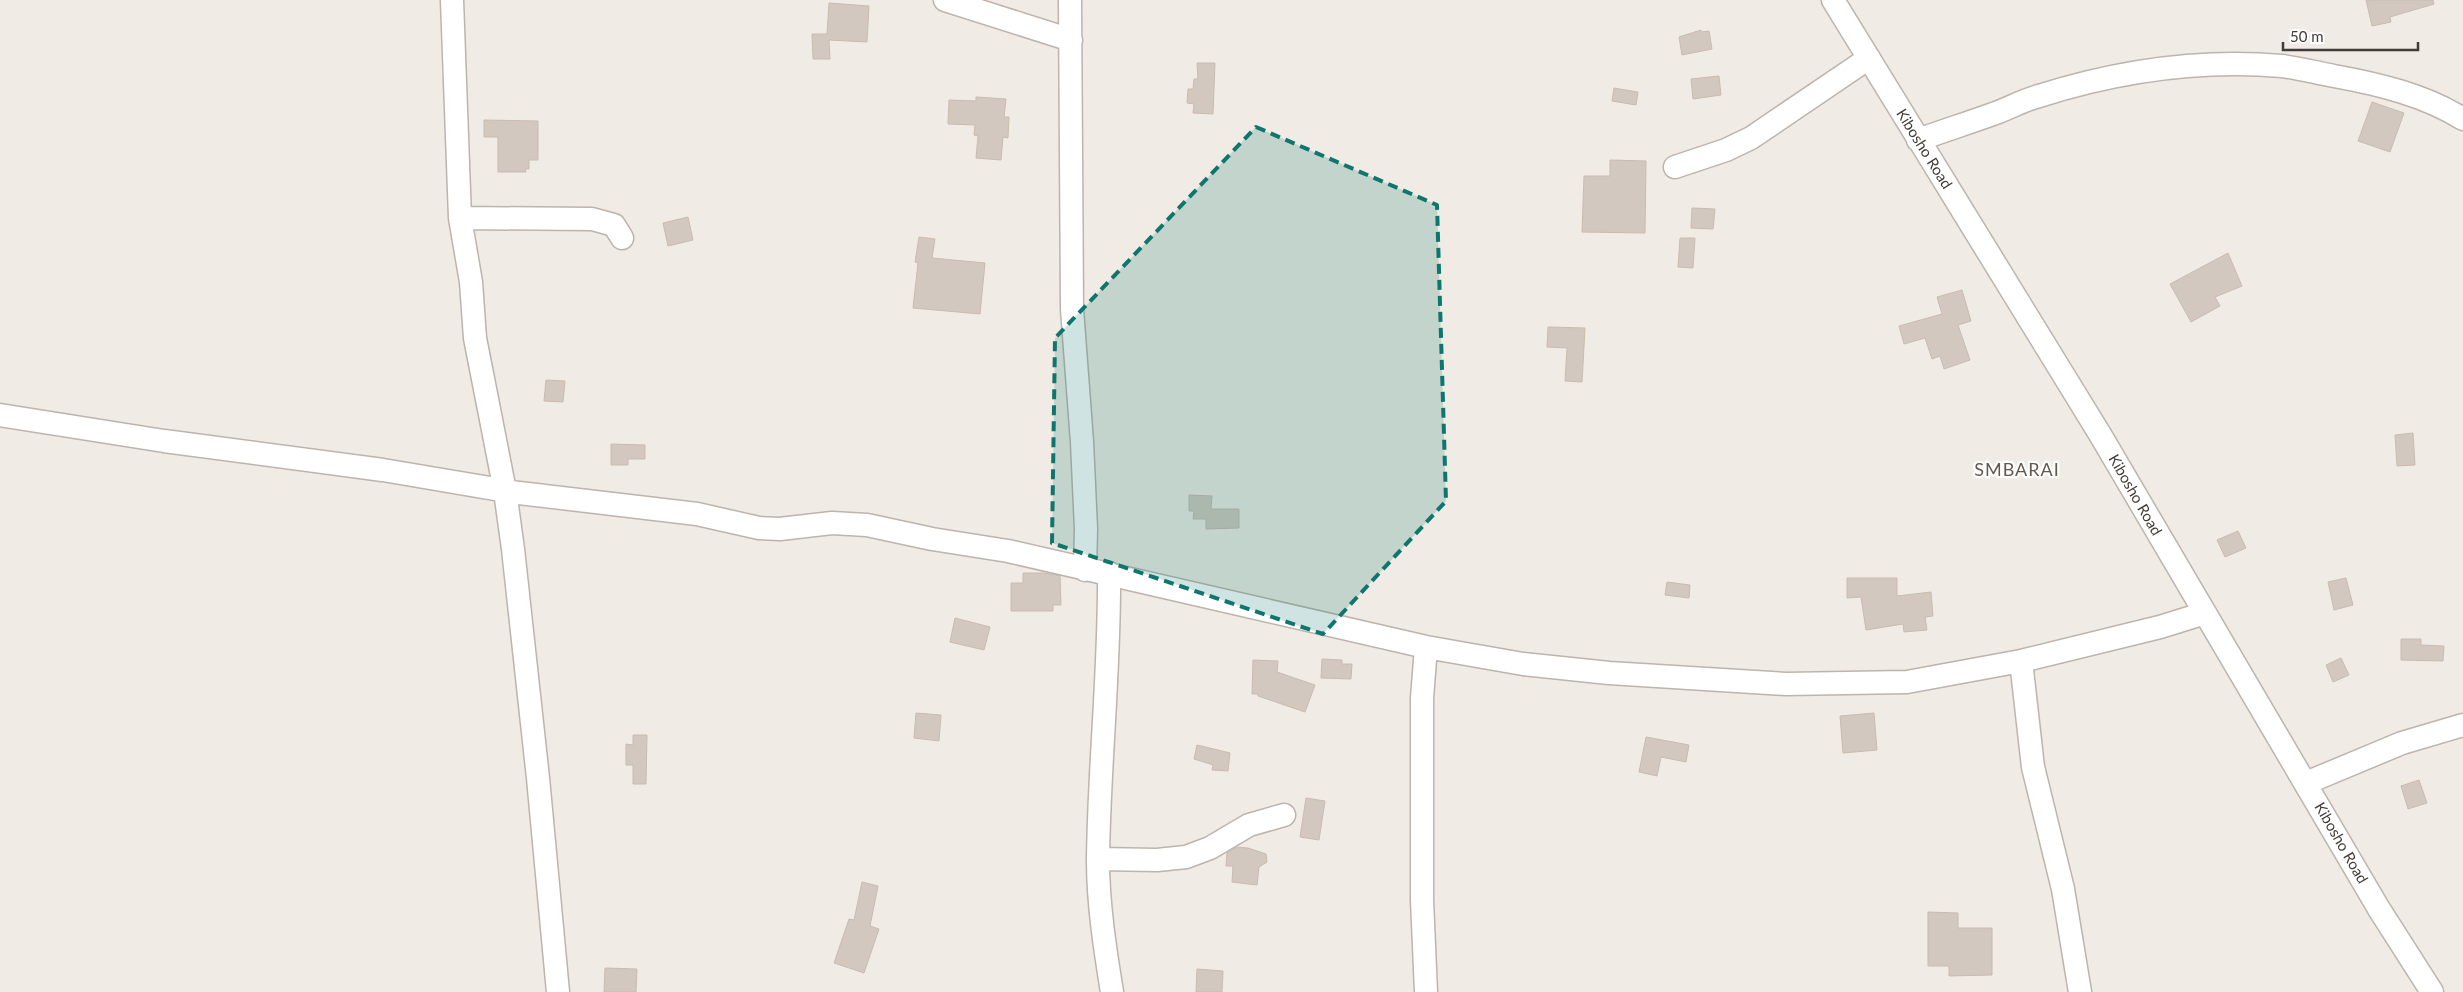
<svg xmlns="http://www.w3.org/2000/svg" width="2463" height="992" viewBox="0 0 2463 992" font-family="Lato,sans-serif">
	<style>
		.building { fill: #d3c8bf; stroke: #cabbb0 }
		.lines { fill: none; stroke-linecap: round; stroke-linejoin: round }
		.minor-casing { stroke: #bdb4ac; stroke-width: 25 }
		.minor { stroke: #fff; stroke-width: 22 }
		.marked { fill: #0f766e; fill-opacity: 0.2; stroke: #0f766e; stroke-width: 4; stroke-dasharray: 10 6; stroke-linejoin: round }
		.labels { text-anchor: middle; stroke-width: 4.5; stroke-linejoin: round; paint-order: stroke }
		.street-label { font-size: 15px; fill: #423b35; stroke: #fff }
		.quarter-label { font-size: 18px; letter-spacing: 1px; fill: #63574e; stroke: #fff }
	</style>
	<rect width="100%" height="100%" fill="#f0ebe5"/>
	<path class="building" d="M2366,0H2433L2434,4L2390,17L2391,22L2372,26Z
		M829,3L869,6L867,42L829,40L830,59H813L812,34H827Z
		M1701,30V32L1709,31L1712,49L1682,55L1679,37Z
		M1197,63H1215L1213,114L1193,113L1194,104L1187,103L1188,89H1193L1194,79H1198Z
		M1719,76L1721,95L1693,99L1691,79Z
		M1614,88L1638,92L1636,105L1612,101Z
		M976,97L1006,99L1004,117H1009L1008,138L1003,137L1001,160L976,158L978,136L974,135L975,125L948,124L949,100L976,101Z
		M2372,102L2404,113L2390,152L2358,141Z
		M484,120L538,121V160H529V169H525L526,172H498V137H484Z
		M1610,160L1646,161L1645,233L1582,232L1584,176H1610Z
		M1692,208L1715,209L1713,229L1691,228Z
		M688,217L693,240L668,246L663,223Z
		M919,237L935,239L932,258L985,263L980,314L913,308L918,263L915,262Z
		M1680,238H1695L1693,268L1678,267Z
		M2228,253L2242,286L2215,297L2220,306L2191,322L2170,284Z
		M1962,290L1971,321L1958,325L1970,360L1944,369L1940,356L1932,359L1925,338L1904,344L1899,326L1942,314L1937,297Z
		M1548,327L1585,328L1582,382L1565,381L1567,348L1547,347Z
		M546,380L565,381L563,402L544,401Z
		M2413,433L2415,465L2397,466L2395,435Z
		M611,444L645,445V459H628V465H611Z
		M1189,495L1212,496L1211,509H1239V528L1206,529V519H1193L1194,511H1189Z
		M2238,531L2246,548L2225,557L2217,540Z
		M1023,573H1044L1060,576L1061,605H1053V611H1011V583H1023Z
		M1847,578H1897V596L1931,592L1933,616L1925,617L1927,630L1904,632L1903,624L1866,630L1861,597L1847,598Z
		M2346,578L2353,605L2334,610L2328,582Z
		M1667,582L1690,585L1689,598L1665,595Z
		M955,618L990,627L984,650L950,642Z
		M2401,639H2421V645L2444,646L2443,661L2401,660Z
		M2341,658L2349,675L2333,682L2326,665Z
		M1322,659L1342,660V664H1352L1351,679L1321,678Z
		M1253,660L1278,661L1277,672L1315,685L1305,712L1258,696V694H1252Z
		M916,713L941,715L939,741L914,738Z
		M1874,713L1877,750L1843,753L1840,716Z
		M633,735H647L646,784H633V765H626V744L633,745Z
		M1646,737L1689,745L1686,762L1661,757L1657,776L1639,772Z
		M1197,745L1230,753L1228,771L1212,770L1213,765L1194,759Z
		M2419,780L2427,803L2408,809L2401,786Z
		M1306,798L1325,801L1319,840L1300,837Z
		M1237,847L1248,848L1266,854L1267,862L1259,867L1257,885L1232,882L1233,866H1226L1227,853Z
		M862,882L878,886L870,926L879,929L864,973L834,963L849,919L854,920Z
		M1928,912L1958,913V928H1992V975L1949,976V966H1928Z
		M605,968L637,969L636,992H604Z
		M1197,969L1223,971L1222,992H1196Z"/>
	<g class="lines">
		<g class="minor-casing">
			<path id="minor" d="M452,0L460,218L471,282L475,338L505,491L513,549L538,778L558,992
				M945,0L1071,40
				M1070,0L1072,309L1082,442L1086,529L1085,570
				M1833,0L2101,436L2379,909L2432,992
				M1918,140C1943,131 1968,123 1993,114C2008,109 2023,100 2039,96C2118,71 2199,59 2282,66C2299,68 2317,73 2334,76C2378,84 2425,95 2463,119
				M1675,167L1726,150L1751,138L1869,58
				M460,218L592,219L614,225L622,238
				M0,415L164,441L383,470L519,493L697,514L759,528L780,529L832,523L867,525L932,539L1008,551L1426,647L1523,664L1609,673L1786,684L1907,682L2021,661L2160,627L2205,613
				M1109,573C1110,669 1099,764 1098,860C1098,904 1105,949 1112,992
				M1426,647L1422,698V900L1426,992
				M2021,661L2033,767L2063,889L2080,992
				M2306,783L2402,743L2463,725
				M1098,859L1157,860L1186,857L1210,848L1249,825L1284,815"/>
		</g>
		<use href="#minor" class="minor"/>
	</g>
	<path class="marked" d="M1256,127L1437,205L1446,501L1323,634L1052,543L1055,338Z"/>
	<g class="labels">
		<g class="street-label">
			<text transform="translate(1924 149) rotate(58)" y="5">Kibosho Road</text>
			<text transform="translate(2135 495) rotate(60)" y="5">Kibosho Road</text>
			<text transform="translate(2341 843) rotate(60)" y="5">Kibosho Road</text>
		</g>
		<g class="quarter-label">
			<text x="2017" y="476">SMBARAI</text>
		</g>
	</g>
	<path d="M2283 42v8h135v-8" fill="none" stroke="#423b35" stroke-width="2.5"/>
	<text x="2290" y="42" font-size="15" fill="#423b35" stroke="#ffffff" stroke-width="4" paint-order="stroke">50 m</text>
</svg>
